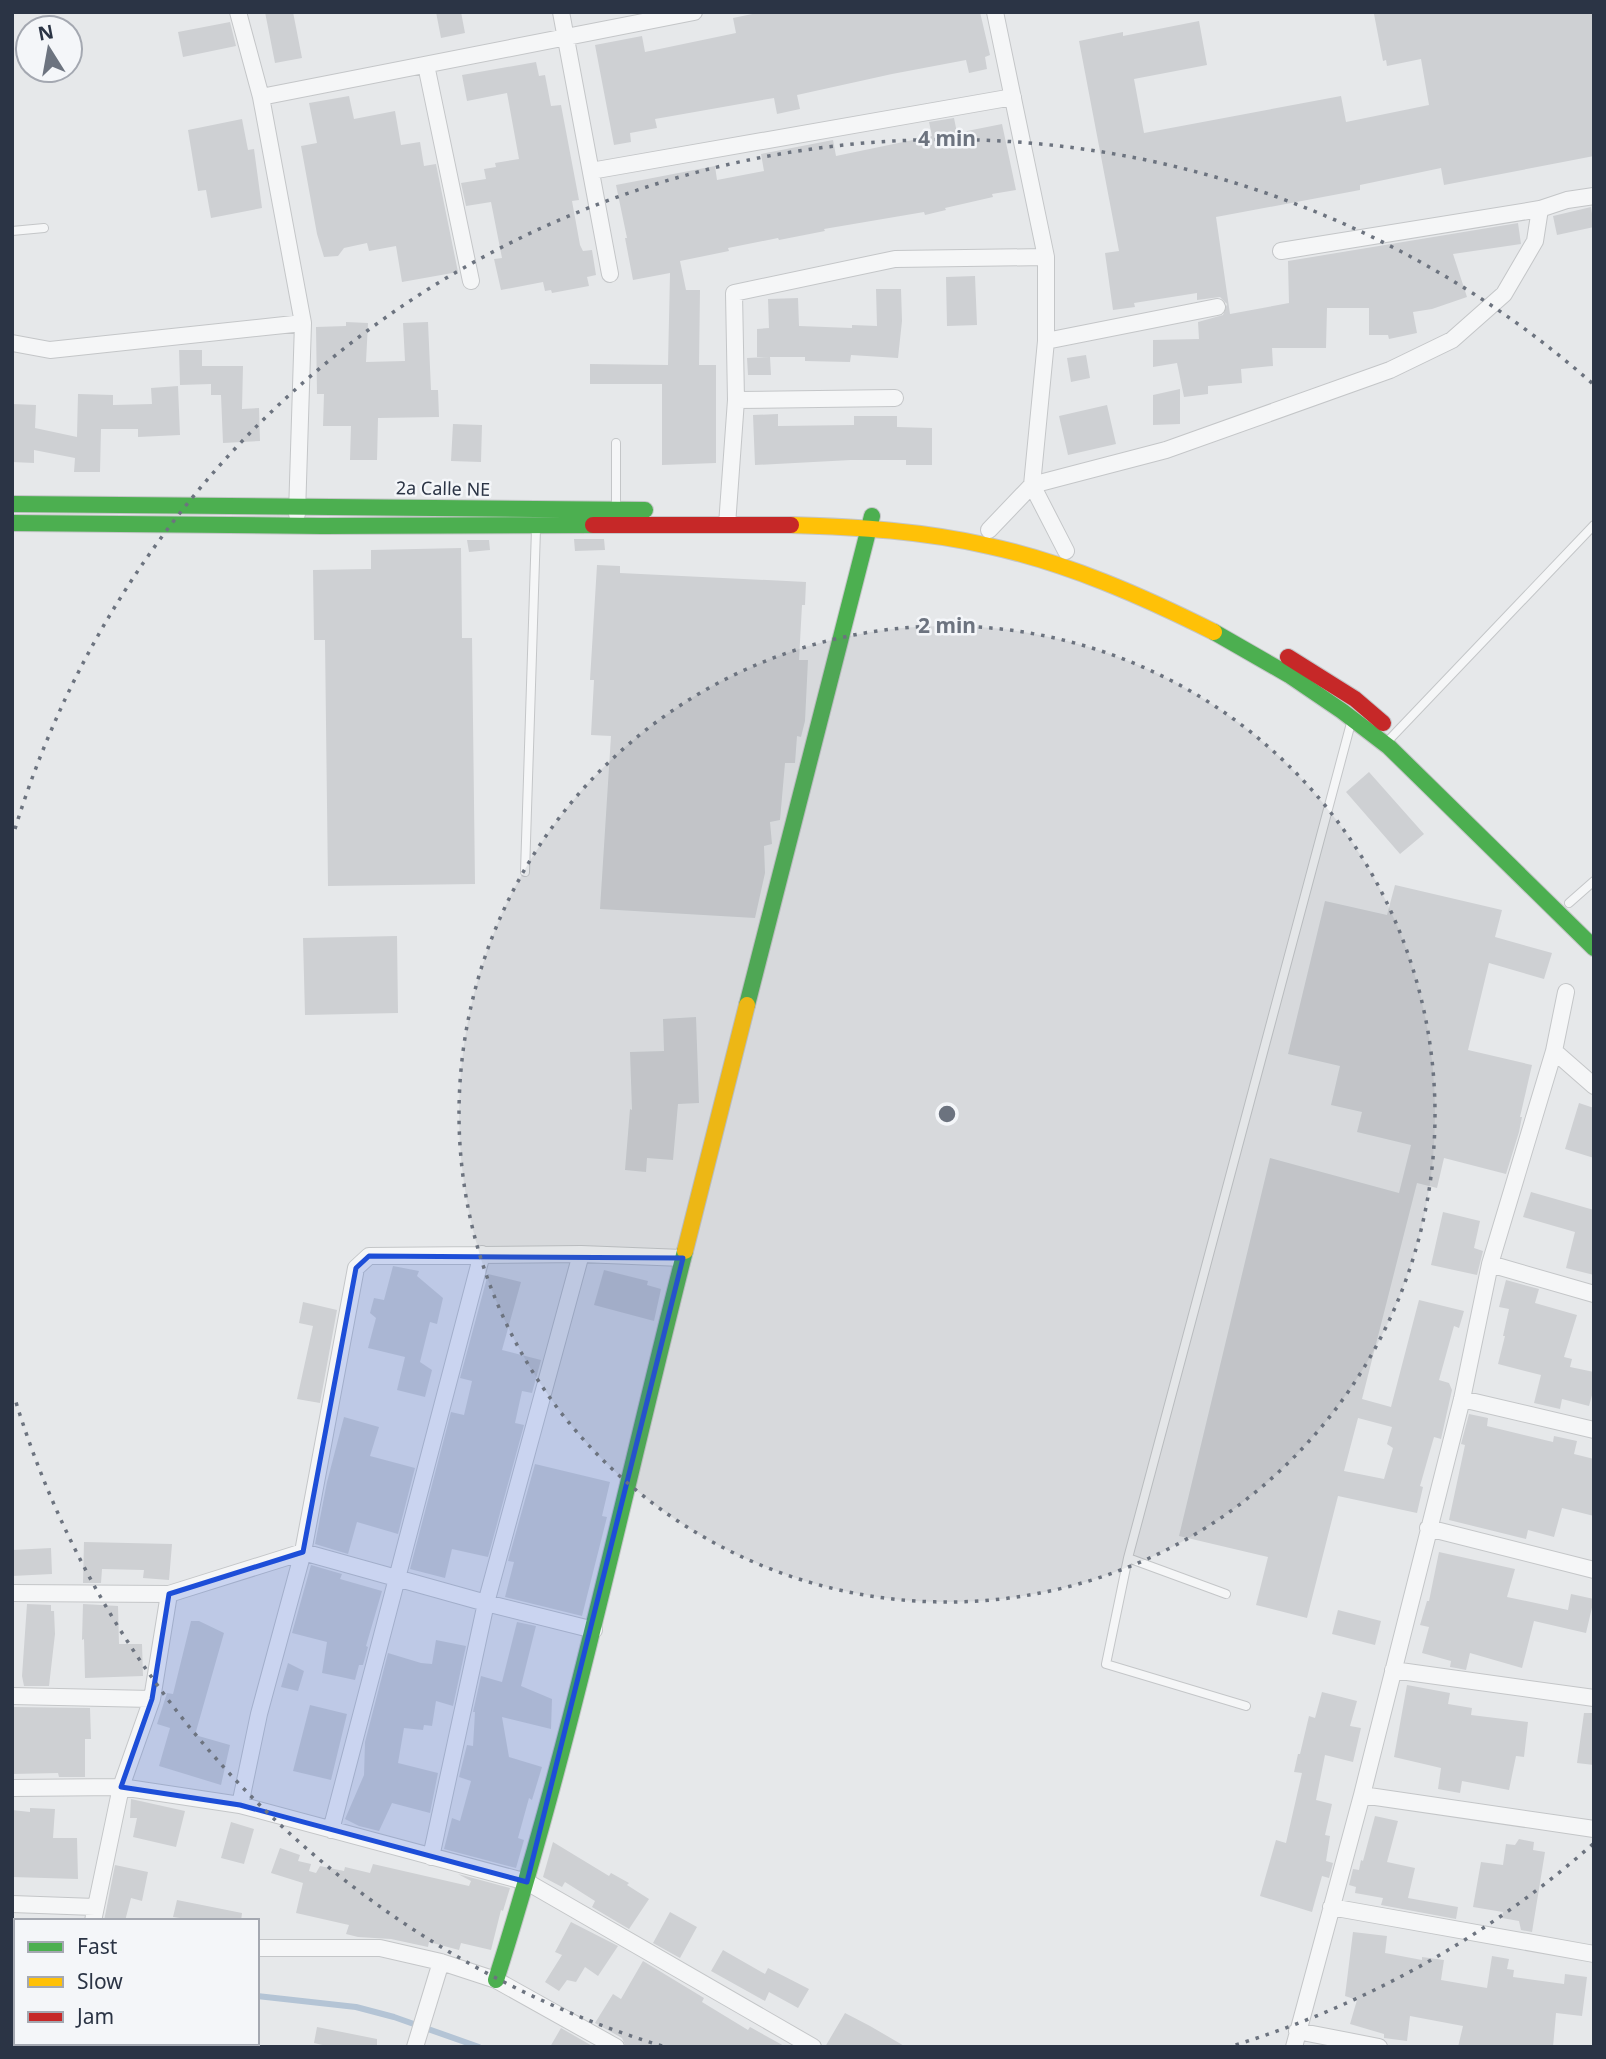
<svg xmlns="http://www.w3.org/2000/svg" width="1606" height="2059" viewBox="0 0 1606 2059" font-family="'Noto Sans',sans-serif">
	<style>
		.lines { fill: none; stroke-linecap: round; stroke-linejoin: round }
		.stream { stroke: #b4c4d5; stroke-width: 6 }
		.building { fill: #ced0d3; fill-rule: evenodd }
		.lane-casing { stroke: #c4c6c8; stroke-width: 10 }
		.street-casing { stroke: #c4c6c8; stroke-width: 18 }
		.fast-casing { stroke: #c4c6c8; stroke-width: 18 }
		.slow-casing { stroke: #c4c6c8; stroke-width: 18 }
		.jam-casing { stroke: #c4c6c8; stroke-width: 18 }
		.lane { stroke: #f5f6f7; stroke-width: 8 }
		.street { stroke: #f5f6f7; stroke-width: 16 }
		.fast { stroke: #4caf50; stroke-width: 16 }
		.slow { stroke: #ffc107; stroke-width: 16 }
		.jam { stroke: #c62828; stroke-width: 16 }
		.marked { fill: #1d4ed8; fill-opacity: 0.2; stroke: #1d4ed8; stroke-width: 5; stroke-linejoin: round }
		.ring { fill: none; stroke: #6c737f; stroke-width: 3.5; stroke-dasharray: 3.5 7 }
		.labels { text-anchor: middle; stroke-width: 5; stroke-linejoin: round; paint-order: stroke }
		.street-label { font-size: 18px; fill: #2b3445; stroke: #f4f6f9 }
		.centre { fill: #6c737f; stroke: #f4f6f9; stroke-width: 3.5 }
		.ring-label { font-size: 21px; text-anchor: middle; font-weight: bold; fill: #6c737f; stroke: #f4f6f9; stroke-width: 5; stroke-linejoin: round; paint-order: stroke }
	</style>
	<rect width="100%" height="100%" fill="#e6e8ea"/>
	<g class="lines">
		<path class="stream" d="M257,1996L356,2007L394,2017L479,2047
			M12,2004L16,2002"/>
	</g>
	<path class="building" d="M265,12H293L302,58L275,63Z
		M436,12H461L465,33L441,38Z
		M762,12H980L990,55L985,57L987,69L969,73L966,60L892,74L797,95L800,109L777,114L774,98L655,119L657,128L630,133L631,142L614,145L595,45L642,36L645,52L736,33L733,18Z
		M1384,12H1594V156L1444,185L1441,168L1360,185V190L1216,217L1230,314L1289,303L1288,261L1518,223L1521,244L1453,254L1467,297L1432,309L1413,312L1417,333L1389,339L1388,335H1369V308H1327L1326,348H1272L1273,366L1241,369L1242,383L1208,386V394L1184,397L1177,363L1153,367V340L1199,339L1198,322L1223,315L1227,304L1220,297L1197,300V293L1134,303L1135,307L1113,310L1105,253L1119,251L1079,41L1123,32V36L1199,21L1207,65L1134,79L1144,133L1341,96L1346,122L1429,105L1421,59L1387,66L1386,60L1383,61L1374,14Z
		M230,22L236,46L183,57L178,32Z
		M536,62L539,76L545,75L551,106L561,105L579,200L572,201L580,245L583,251L592,250L596,275L587,277L589,286L552,293L551,290L545,291L543,282L501,290L494,259L502,258L491,202L466,206L461,183L486,179L484,169L496,167L495,163L519,159L507,93L467,101L462,75Z
		M349,96L354,119L395,111L401,145L420,142L424,166L436,164L458,272L402,282L396,246L369,251L367,243L344,248L338,256L324,257L317,234L301,146L317,143L309,103Z
		M954,118L957,133L1002,124L1016,190L992,194L993,197L945,208L946,210L925,215L924,212L824,229L825,231L779,240L778,238L728,248L729,251L680,261L686,290H700L699,365H716V463L662,465V384H590V364L668,365L670,273L633,280L625,238H627L616,185L715,166L717,180L764,171L761,154L833,140L836,156L932,136L929,122Z
		M242,119L248,150L254,149L262,208L211,218L206,190L198,191L188,130Z
		M1591,207L1594,227L1557,235L1553,216Z
		M975,276L977,325L947,326L946,277Z
		M876,289H901L902,321L898,358L851,355L850,362L805,361V357H757V329L769,328L768,299L798,298L799,326L852,328V325L877,326Z
		M346,322L368,323L366,362L405,361L403,323L428,322L431,390H438L439,417L378,418L377,460H350L351,426H323L324,394H317L316,327L346,326Z
		M179,350H202V366H243L242,409L259,408L260,441L223,443L221,395H211V384L180,385Z
		M1086,355L1090,378L1071,382L1067,358Z
		M770,357L771,375H748L747,358Z
		M178,386L180,435L138,437V429H101L100,472H74L75,458L34,450V463L12,462V404L36,405L35,428L77,437L78,394L113,395V405L152,404L151,388Z
		M1180,389V424L1153,425V395Z
		M1107,405L1116,444L1068,455L1059,416Z
		M778,414V426L854,425V416H897V427L932,428V465H906V460H851L755,465L753,415Z
		M453,424L482,425L481,462L451,461Z
		M574,539H604L605,550L575,551Z
		M467,540H489L490,550L469,552Z
		M461,548L462,638H472L475,884L328,886L325,640H314L313,570L371,569V550Z
		M597,565L620,566V573L806,582L805,605H802L799,660H808L805,721L801,737L797,736L795,763H785L780,820L770,822L772,844L764,846L765,873L755,918L600,909L611,736L591,735L594,680H590Z
		M1369,772L1424,834L1400,854L1346,792Z
		M1395,885L1502,910L1495,937L1552,953L1544,979L1489,963L1468,1050L1532,1065L1520,1117H1522L1519,1132L1506,1174L1444,1158L1437,1188L1417,1183L1362,1399L1391,1407L1419,1300L1464,1311L1459,1328L1454,1326L1439,1380L1449,1383L1452,1390L1441,1439L1434,1437L1420,1486L1423,1487L1417,1513L1338,1496L1307,1618L1256,1605L1268,1557L1179,1536L1270,1158L1399,1193L1411,1145L1357,1132L1362,1112L1331,1105L1340,1066L1288,1054L1325,901L1387,915ZM1358,1418L1392,1427L1387,1444L1393,1448L1384,1479L1344,1471Z
		M397,936L398,1013L305,1015L303,938Z
		M696,1017L699,1103L678,1104L673,1160L647,1158L646,1172L625,1170L630,1109L632,1110L630,1052L664,1051L663,1019Z
		M1579,1103L1594,1108V1158L1565,1149Z
		M1531,1192L1594,1210V1275L1566,1268L1575,1232L1523,1217Z
		M1443,1212L1480,1221L1474,1248L1483,1251L1477,1275L1431,1265Z
		M393,1266L419,1271L417,1276L443,1298L437,1324L430,1322L420,1362L432,1370L425,1397L397,1390L405,1357L368,1348L376,1318L370,1313L374,1298L384,1300Z
		M604,1270L648,1281L647,1285L661,1289L654,1321L594,1305Z
		M488,1274L521,1282L502,1350L541,1360L532,1393L522,1391L515,1423L524,1425L488,1557L452,1549L445,1578L410,1569L451,1412L464,1415L472,1381L460,1378Z
		M1506,1280L1539,1289L1535,1303L1577,1315L1564,1357L1572,1359L1570,1367L1594,1372V1388L1589,1406L1562,1399L1560,1409L1534,1403L1541,1375L1498,1364L1505,1336H1503L1509,1309L1499,1307Z
		M303,1302L337,1310L320,1403L297,1399L313,1326L299,1323Z
		M1469,1414L1488,1418L1487,1426L1553,1442L1554,1436L1577,1441L1574,1454L1594,1459V1516L1562,1508L1554,1537L1528,1530L1526,1539L1449,1520L1465,1445L1461,1444Z
		M344,1417L379,1427L370,1456L415,1468L398,1534L357,1522L348,1554L315,1544L327,1482Z
		M535,1464L610,1482L602,1516L607,1517L582,1616L505,1597L514,1562L508,1561Z
		M84,1542L172,1544L169,1580L143,1578L144,1570L102,1569L101,1583H83Z
		M51,1548L52,1574L12,1576V1550Z
		M1439,1552L1515,1569L1507,1597L1568,1610L1571,1594L1594,1599L1586,1633L1534,1621L1522,1668L1470,1653L1466,1670L1456,1668L1450,1667L1451,1661L1422,1653L1429,1627L1420,1625L1427,1601H1429Z
		M311,1565L342,1574L340,1579L382,1591L366,1646L368,1647L363,1665H359L355,1680L322,1673L327,1642L292,1633Z
		M27,1604L51,1605V1611H54L55,1634L49,1686H24L22,1676Z
		M83,1604L118,1606L119,1644H142L143,1676L85,1678L84,1639L82,1640Z
		M1338,1610L1381,1621L1375,1645L1332,1634Z
		M191,1621H199L224,1633L195,1735L230,1745L221,1785L159,1766L170,1728L157,1724L167,1693L173,1694Z
		M517,1622L536,1626L521,1686L552,1699L551,1729L502,1717L509,1757L542,1767L532,1800L529,1798L518,1838L524,1840L516,1868L444,1849L452,1818L460,1821L471,1781L459,1777L467,1745L473,1746L475,1712H473L481,1676L502,1682Z
		M436,1640L466,1646L453,1706L436,1701L432,1726L424,1725L423,1730L404,1728L398,1763L438,1773L430,1813L392,1803L379,1831L359,1826L345,1819L364,1775L365,1742L388,1653L421,1663L432,1664Z
		M288,1663L304,1671L298,1691L281,1687Z
		M1407,1685L1450,1693L1448,1704L1472,1708L1471,1715L1528,1722L1524,1757L1516,1756L1509,1790L1462,1781L1460,1793L1438,1789L1441,1768L1394,1757Z
		M1322,1692L1357,1701L1350,1726L1361,1728L1353,1762L1325,1755L1316,1800L1332,1804L1325,1835L1330,1836L1326,1861L1333,1863L1329,1878L1322,1876L1312,1912L1260,1896L1276,1840L1286,1843L1302,1773L1294,1772L1298,1754H1300L1309,1716L1315,1718Z
		M310,1705L347,1714L331,1780L293,1771Z
		M12,1707L90,1708L91,1739H85V1777H59L58,1773L12,1774Z
		M1584,1713H1594V1765L1577,1763Z
		M131,1799L185,1811L176,1847L133,1837L137,1818H130Z
		M30,1808L55,1809L53,1838H77L78,1879L12,1877V1810L30,1812Z
		M1375,1816L1398,1821L1387,1862L1415,1868L1408,1898L1458,1907L1456,1919L1381,1905L1383,1898L1355,1893L1356,1887L1349,1885L1353,1869L1359,1870L1361,1860L1363,1861Z
		M231,1822L254,1829L244,1864L221,1858Z
		M1519,1839L1534,1842L1533,1850L1545,1852L1532,1932L1521,1930L1519,1921L1502,1918L1503,1912L1473,1907L1481,1862L1503,1865L1506,1844L1515,1845Z
		M553,1842L609,1876L611,1873L629,1883L627,1885L649,1899L629,1929L592,1907L595,1901L565,1882L562,1887L543,1877Z
		M280,1848L300,1855L298,1861L311,1864L309,1871L316,1873L320,1866L344,1871L345,1867L370,1873L373,1864L469,1886L471,1881L458,1874L510,1888L503,1911L501,1910L491,1950L461,1943L459,1950L429,1942L428,1947L391,1939L358,1937L346,1934L349,1925L296,1913L303,1883L271,1873Z
		M115,1865L148,1872L142,1901L131,1898L125,1921H104Z
		M177,1900L242,1913L241,1921H201L173,1917Z
		M670,1912L697,1927L680,1958L653,1943Z
		M571,1922L618,1946L598,1976L585,1967L576,1982L567,1980L559,1991L545,1982L562,1955L555,1952Z
		M1353,1932L1387,1936L1385,1953L1422,1960V1957L1444,1960L1441,1980L1487,1988L1492,1956L1509,1959L1507,1969L1514,1970L1513,1977L1564,1984L1565,1974L1587,1977L1582,2016L1556,2013L1553,2047H1458L1463,2026L1410,2016L1407,2041L1384,2038V2034L1350,2024L1357,2000L1345,1996Z
		M723,1950L765,1974L768,1968L809,1989L798,2008L769,1992L765,2001L711,1971Z
		M643,1961L704,1998L702,2002L748,2030L750,2027L786,2047H626L622,2038L595,2023L613,1994L621,1999Z
		M845,2013L870,2026L906,2047H825Z
		M317,2027L377,2039V2047H331L314,2043Z
		M561,2028L594,2047H550Z"/>
	<g class="lines">
		<g class="lane-casing">
			<path id="lane" d="M12,231L44,228
				M616,507V443
				M1387,742L1594,525
				M525,872L536,529
				M1569,903L1594,881
				M1128,1558L1106,1664L1246,1706
				M1226,1594L1128,1558L1351,723"/>
		</g>
		<g class="street-casing">
			<path id="street" d="M238,12L261,97L303,323L297,514
				M561,12L610,274
				M995,12L1046,257V341L1032,485L1066,551
				M426,65L471,281
				M261,97L694,12
				M591,171L1013,97
				M1281,251L1540,209L1567,200L1594,196
				M1046,341L1217,307
				M12,343L50,350L303,323
				M736,400L895,398
				M727,525L736,400L734,293L895,259L1046,257
				M989,530L1032,485L1166,450L1390,370L1452,340L1504,294L1535,241L1540,209
				M1554,1051L1594,1086
				M1490,1264L1594,1294
				M1462,1399L1594,1430
				M1428,1528L1594,1570
				M12,1593L169,1594L303,1552L486,1603L594,1630
				M1393,1670L1594,1698
				M12,1696L152,1699
				M12,1788L121,1787L240,1805L527,1882L813,2047
				M1362,1795L1594,1829
				M240,1805L259,1714L303,1552L356,1268L369,1256L581,1254L683,1258
				M331,1830L482,1254
				M431,1857L486,1603L581,1254
				M12,1904L95,1907
				M1331,1907L1594,1954
				M93,1921L121,1787L152,1699L169,1594
				M257,1948H380L441,1962L496,1980L616,2047
				M1297,2031L1379,2047
				M120,2047V2043
				M415,2047L441,1962
				M1294,2047L1362,1795L1462,1399L1490,1264L1554,1051L1566,992"/>
		</g>
		<g class="fast-casing">
			<path id="fast" d="M12,504L645,510
				M12,523L322,526L593,525
				M1214,632L1289,675L1342,711L1389,747L1594,948
				M747,1005L872,516
				M496,1980C572,1740 623,1495 685,1251"/>
		</g>
		<g class="slow-casing">
			<path id="slow" d="M791,525C858,527 924,531 989,546C1067,563 1142,596 1214,632
				M685,1251L747,1005"/>
		</g>
		<g class="jam-casing">
			<path id="jam" d="M593,525H791
				M1288,657L1355,699L1383,723"/>
		</g>
		<use href="#lane" class="lane"/>
		<use href="#street" class="street"/>
		<use href="#fast" class="fast"/>
		<use href="#slow" class="slow"/>
		<use href="#jam" class="jam"/>
	</g>
	<path class="marked" d="M369,1256L683,1258L527,1882L240,1805L121,1787L152,1699L169,1594L303,1552L356,1268Z"/>
	<circle cx="947" cy="1114" r="488" fill="#6c737f" fill-opacity=".12"/>
	<g class="ring">
		<circle cx="947" cy="1114" r="488"/>
		<path d="M1593 1844A975 975 0 0 1 1232 2046M662 2046A975 975 0 0 1 15 1399M15 829A975 975 0 0 1 1593 384"/>
	</g>
	<g class="labels">
		<g class="street-label">
			<text transform="translate(443 489) rotate(1)" y="6">2a Calle NE</text>
		</g>
	</g>
	<circle cx="947" cy="1114" r="10" class="centre"/>
	<g class="ring-label">
		<text x="947" y="146">4 min</text>
		<text x="947" y="633">2 min</text>
	</g>
	<rect width="1606" height="2059" fill="none" stroke="#2b3445" stroke-width="28"/>
	<rect x="14" y="1919" width="245" height="126" fill="#f4f6f9" stroke="#a4a8b1" stroke-width="2"/>
	<rect x="28" y="1942" width="35" height="10" fill="#4caf50" stroke="#a4a8b1" stroke-width="2"/>
	<text x="77" y="1954" font-size="21" fill="#2b3445">Fast</text>
	<rect x="28" y="1977" width="35" height="10" fill="#ffc107" stroke="#a4a8b1" stroke-width="2"/>
	<text x="77" y="1989" font-size="21" fill="#2b3445">Slow</text>
	<rect x="28" y="2012" width="35" height="10" fill="#c62828" stroke="#a4a8b1" stroke-width="2"/>
	<text x="77" y="2024" font-size="21" fill="#2b3445">Jam</text>
	<g transform="translate(49 49) rotate(349)"><circle r="33" fill="#f4f6f9" stroke="#a4a8b1" stroke-width="2"/>
	<path d="M0-5L12 26L0 18L-12 26Z" fill="#6c737f"/>
	<text y="-10" font-size="19" font-weight="bold" text-anchor="middle" fill="#2b3445">N</text>
	</g>
</svg>
